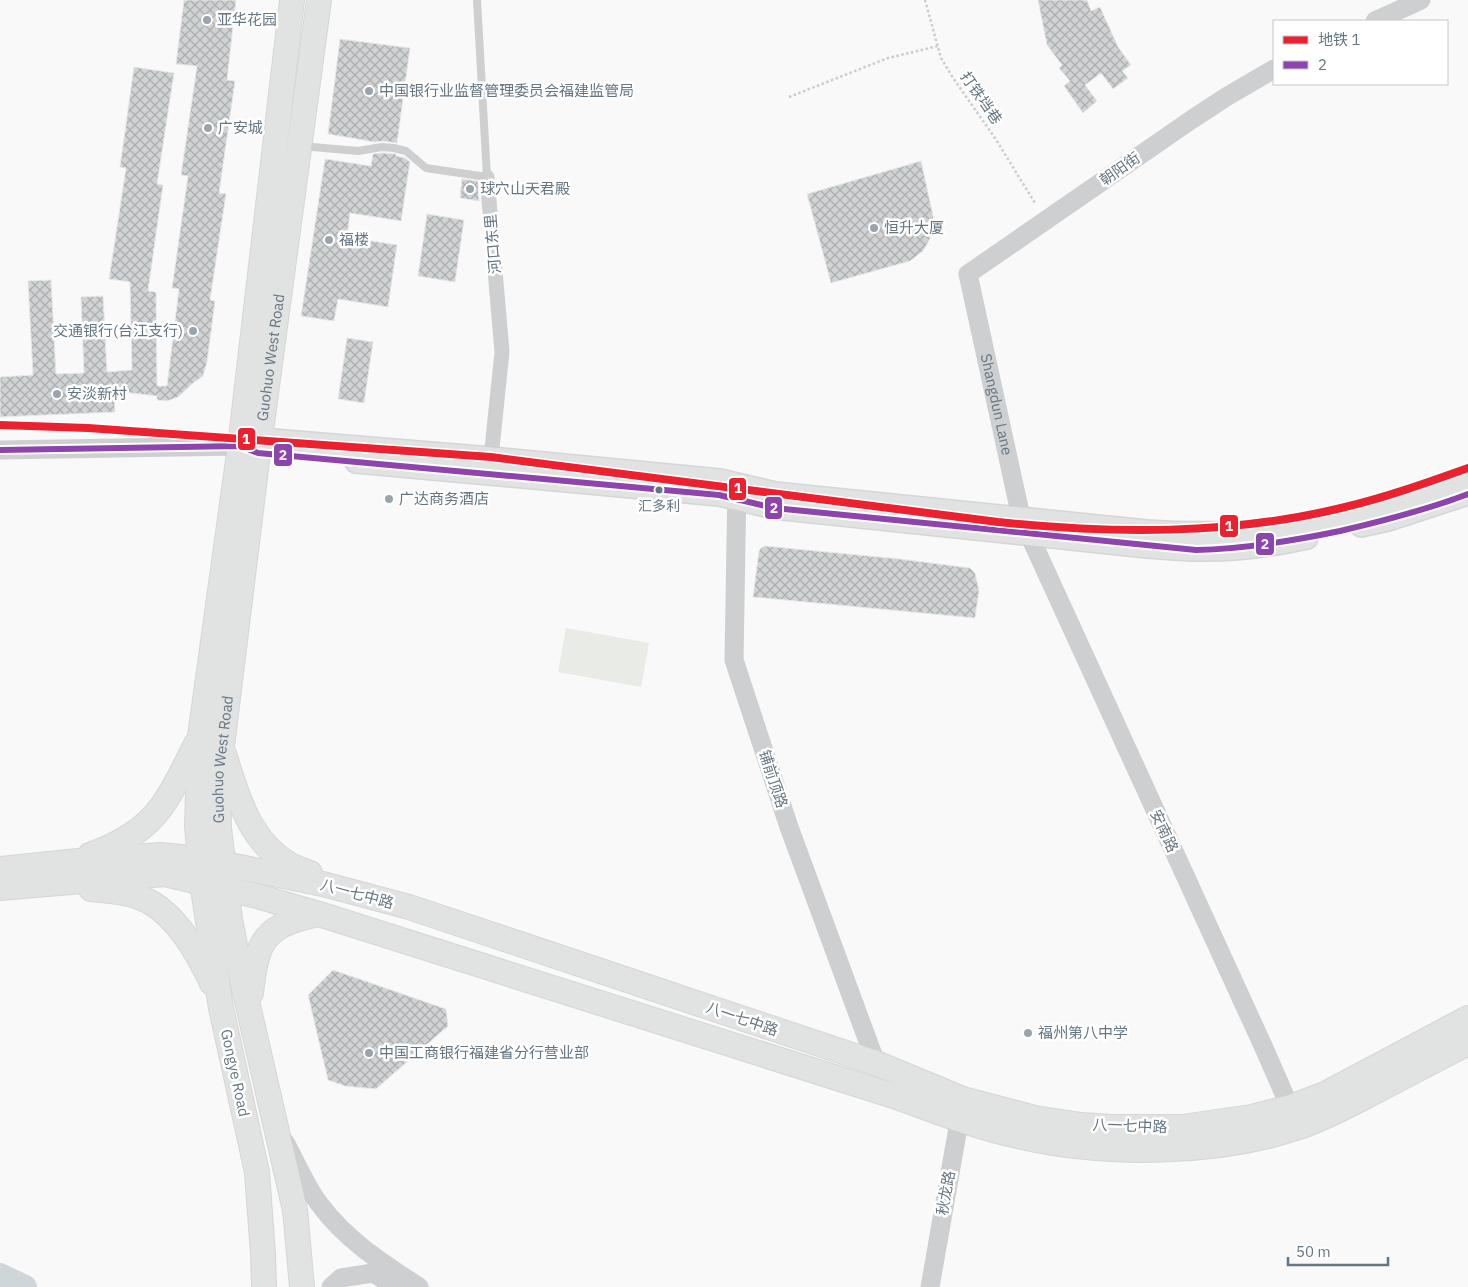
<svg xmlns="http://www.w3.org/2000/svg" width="1468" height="1287" viewBox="0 0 1468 1287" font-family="'IBM Plex Sans','Noto Sans SC',sans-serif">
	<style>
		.pitch { fill: #e8ebe6 }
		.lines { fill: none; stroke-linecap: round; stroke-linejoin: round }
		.river { stroke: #ced6d9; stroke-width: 24 }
		.building { fill: url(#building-cross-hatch); stroke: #e8e8e8 }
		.secondary-casing { stroke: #d5d6d7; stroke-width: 24 }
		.primary-casing { stroke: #d5d6d7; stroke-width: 26 }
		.path { stroke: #cbcccd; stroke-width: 2.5; stroke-dasharray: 2.5 2.5; stroke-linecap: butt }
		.service { stroke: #cecfd0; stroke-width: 8 }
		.minor { stroke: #cecfd0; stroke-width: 15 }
		.tertiary { stroke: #cecfd0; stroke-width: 19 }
		.secondary { stroke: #e1e2e2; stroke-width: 21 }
		.primary { stroke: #e1e2e2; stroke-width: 24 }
		.bus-1-casing { stroke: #fff; stroke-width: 10 }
		.bus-1 { stroke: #8e44ad; stroke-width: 6 }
		.metro-1-casing { stroke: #fff; stroke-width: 11 }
		.metro-1 { stroke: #eb212f; stroke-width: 8 }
		.poi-dot { fill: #99a4ac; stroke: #fff; stroke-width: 2 }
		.bus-dot { fill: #657683; stroke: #fff; stroke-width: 2 }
		.labels { text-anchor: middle; stroke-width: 5; stroke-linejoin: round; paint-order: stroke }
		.bus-label { font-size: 14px; fill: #657683; stroke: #fff }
		.poi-label { font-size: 15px; fill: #657683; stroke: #fff; text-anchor: start }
		.street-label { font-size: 15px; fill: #657683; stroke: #fff }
		.line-badge { stroke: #fff; stroke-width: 2 }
		.badge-label { font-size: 14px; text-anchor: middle; font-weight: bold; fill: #fff }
	</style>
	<defs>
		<pattern id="building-cross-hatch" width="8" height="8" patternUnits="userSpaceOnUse" patternTransform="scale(1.25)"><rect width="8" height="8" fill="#d0d2d3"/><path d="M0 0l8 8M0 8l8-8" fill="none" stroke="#acafb1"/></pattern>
	</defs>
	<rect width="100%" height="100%" fill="#f9f9f9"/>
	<path class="pitch" d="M566,628L649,643L641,687L558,672Z"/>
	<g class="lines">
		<path class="river" d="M0,1275L25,1287"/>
	</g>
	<path class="building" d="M184,0H236L227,80L235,81L219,193L226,194L210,300L215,301L207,362L203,376L193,383L178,397L167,401L157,400V396L114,391L115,412L0,417V377L33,375L28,281L51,280L56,374L84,373L81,297L103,296L107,372L132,370L130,282L109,279L126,168L120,167L134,67L174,73L157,184L163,185L148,291L156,292L157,386H167L179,289L172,288L188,176L181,175L197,66L176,64Z
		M1038,0H1087L1091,11L1100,7L1118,47L1131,65L1122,71L1128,78L1113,89L1101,73L1085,85L1097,101L1083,113L1064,86L1070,81L1059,68L1062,65L1047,45Z
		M340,39L410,48L397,143L382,141L375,142L328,134Z
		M382,153L396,154V156L405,158L410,162L401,221L350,213L347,237L397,245L388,307L338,299L334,321L301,316L325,159L371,166L373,154Z
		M921,161L934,220L932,235L923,251L910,261L831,283L807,194Z
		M462,179L478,181L479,201L460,198Z
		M427,214L464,220L455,282L418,276Z
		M347,338L373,342L364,403L338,399Z
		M765,546L900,559L970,568L975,573L979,591L975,618L753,597L759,551L761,548Z
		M333,970L446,1009L448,1026L376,1089L345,1086L328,1080L308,995Z"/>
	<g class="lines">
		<g class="secondary-casing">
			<path id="secondary" d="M245,445L261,439L491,458L720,480L775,493L1147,531C1206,535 1264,533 1322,522C1371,513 1421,495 1468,477
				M356,462L719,495L774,508L1147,547C1164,548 1181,550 1198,550C1235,551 1271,546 1307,538
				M1361,526L1388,520L1468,494"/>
		</g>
		<g class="primary-casing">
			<g id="primary">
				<path d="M224,754C237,795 249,841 289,864C295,868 303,870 310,873"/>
				<path d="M90,855C112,847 133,837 150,820C168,803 185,766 196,744"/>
				<path d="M0,869L78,861L161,855L200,859L323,884L409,907L876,1063L963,1099L1035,1118L1081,1125L1112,1127H1182L1251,1117L1291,1107L1325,1094L1468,1018"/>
				<path d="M0,888L165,874L257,896L319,914L897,1097C938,1112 979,1128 1022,1137C1107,1156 1216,1155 1299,1127C1325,1118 1350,1105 1374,1092C1405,1076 1437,1059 1468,1043"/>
				<path d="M91,889C110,891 131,892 148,901C178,917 198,954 212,983"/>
				<path d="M251,993C257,940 264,925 319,914"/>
				<path d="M264,1287L263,1254L257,1172L221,1008L202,882L197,825L200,736L240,446L292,0"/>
				<path id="s2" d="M302,1287L295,1210L238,962L230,919L219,828L218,779L258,453L319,0"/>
			</g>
		</g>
		<path class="path" d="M925,0L941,58L953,78L995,138L1035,203
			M789,97L888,58L938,46"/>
		<path class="service" d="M301,146L358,151L382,147L394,148L406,151L426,168L487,177L477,0"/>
		<path class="minor" d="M487,177L502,352L491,458"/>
		<g class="tertiary">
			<path d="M1375,21L1421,0"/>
			<path id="s1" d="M1274,69L1226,97L1191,120L968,274L1021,517L1264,1048L1295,1119"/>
			<path d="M0,450L240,446"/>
			<path d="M737,484L734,660L789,827L876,1063"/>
			<path d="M285,1142C296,1162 307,1189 321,1206C346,1240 384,1264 419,1287"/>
			<path d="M331,1287L341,1278L373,1273L396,1287"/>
			<path d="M930,1287L962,1105"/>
		</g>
		<use href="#secondary" class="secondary"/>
		<use href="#primary" class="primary"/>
		<g class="bus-1-casing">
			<path id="bus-1" d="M0,450L240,446L258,453L719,495L774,508L1196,550C1245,549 1292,541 1340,531C1383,521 1426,510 1468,494"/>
		</g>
		<use href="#bus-1" class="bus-1"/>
		<g class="metro-1-casing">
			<path id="metro-1" d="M0,425L88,428L491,457L998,522C1113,534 1229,535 1341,508C1384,498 1426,483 1468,468"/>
		</g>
		<use href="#metro-1" class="metro-1"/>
	</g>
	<g class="poi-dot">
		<circle cx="207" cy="20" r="5"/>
		<circle cx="369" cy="91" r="5"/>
		<circle cx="208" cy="128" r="5"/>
		<circle cx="470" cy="189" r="5"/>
		<circle cx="874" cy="228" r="5"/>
		<circle cx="329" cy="240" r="5"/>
		<circle cx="193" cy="331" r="5"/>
		<circle cx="57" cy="394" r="5"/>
		<circle cx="389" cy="499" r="5"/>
		<circle cx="1028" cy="1033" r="5"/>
		<circle cx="369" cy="1053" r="5"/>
	</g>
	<circle class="bus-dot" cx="659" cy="490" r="4.5"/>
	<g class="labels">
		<g class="bus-label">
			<text x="659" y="511">汇多利</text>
		</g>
		<g class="poi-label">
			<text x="217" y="25">亚华花园</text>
			<text x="379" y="96">中国银行业监督管理委员会福建监管局</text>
			<text x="218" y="133">广安城</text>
			<text x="480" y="194">球穴山天君殿</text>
			<text x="884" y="233">恒升大厦</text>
			<text x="339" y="245">福楼</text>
			<text x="183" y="336" text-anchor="end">交通银行(台江支行)</text>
			<text x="67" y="399">安淡新村</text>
			<text x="399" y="504">广达商务酒店</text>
			<text x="1038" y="1038">福州第八中学</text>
			<text x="379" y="1058">中国工商银行福建省分行营业部</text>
		</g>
		<g class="street-label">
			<text transform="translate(981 98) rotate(55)" y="5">打铁垱巷</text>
			<text transform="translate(1120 169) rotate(-35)" y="5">朝阳街</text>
			<text transform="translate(493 244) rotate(-95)" y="5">河口东里</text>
			<text dy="5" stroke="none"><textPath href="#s2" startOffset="941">Guohuo West Road</textPath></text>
			<text dy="5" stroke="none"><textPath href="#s1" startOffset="502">Shangdun Lane</textPath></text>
			<text dy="5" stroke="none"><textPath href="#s2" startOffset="536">Guohuo West Road</textPath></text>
			<text transform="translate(773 779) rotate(72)" y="5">铺前顶路</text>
			<text transform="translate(1164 831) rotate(65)" y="5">安南路</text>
			<text transform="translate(357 894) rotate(15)" y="5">八一七中路</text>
			<text transform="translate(742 1019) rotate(19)" y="5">八一七中路</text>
			<text transform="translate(235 1073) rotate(78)" y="5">Gongye Road</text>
			<text transform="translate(1130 1126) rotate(2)" y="5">八一七中路</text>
			<text transform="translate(946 1193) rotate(-80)" y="5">秋龙路</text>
		</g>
	</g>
	<g class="line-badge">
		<rect x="237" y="427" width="19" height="24" rx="5" fill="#eb212f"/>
		<rect x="273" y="443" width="20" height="24" rx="5" fill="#8e44ad"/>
		<rect x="728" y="477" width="19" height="24" rx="5" fill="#eb212f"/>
		<rect x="764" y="496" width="19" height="24" rx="5" fill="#8e44ad"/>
		<rect x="1219" y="514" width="20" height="24" rx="5" fill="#eb212f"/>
		<rect x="1255" y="532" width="20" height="24" rx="5" fill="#8e44ad"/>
	</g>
	<g class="badge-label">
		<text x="246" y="444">1</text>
		<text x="283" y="460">2</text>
		<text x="738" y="493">1</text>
		<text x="774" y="513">2</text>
		<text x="1229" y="531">1</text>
		<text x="1265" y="549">2</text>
	</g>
	<rect x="1273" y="20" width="175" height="65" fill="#ffffff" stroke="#c1c8cd"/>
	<rect x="1283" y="36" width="25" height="8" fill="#eb212f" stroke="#c1c8cd"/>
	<text x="1318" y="45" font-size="15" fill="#657683">地铁 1</text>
	<rect x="1283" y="61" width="25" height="8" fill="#8e44ad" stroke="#c1c8cd"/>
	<text x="1318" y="70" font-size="15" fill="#657683">2</text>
	<path d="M1288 1257v8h100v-8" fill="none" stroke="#657683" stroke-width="2.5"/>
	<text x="1296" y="1257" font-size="15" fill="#657683" stroke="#ffffff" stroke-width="4" paint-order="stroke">50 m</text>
</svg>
